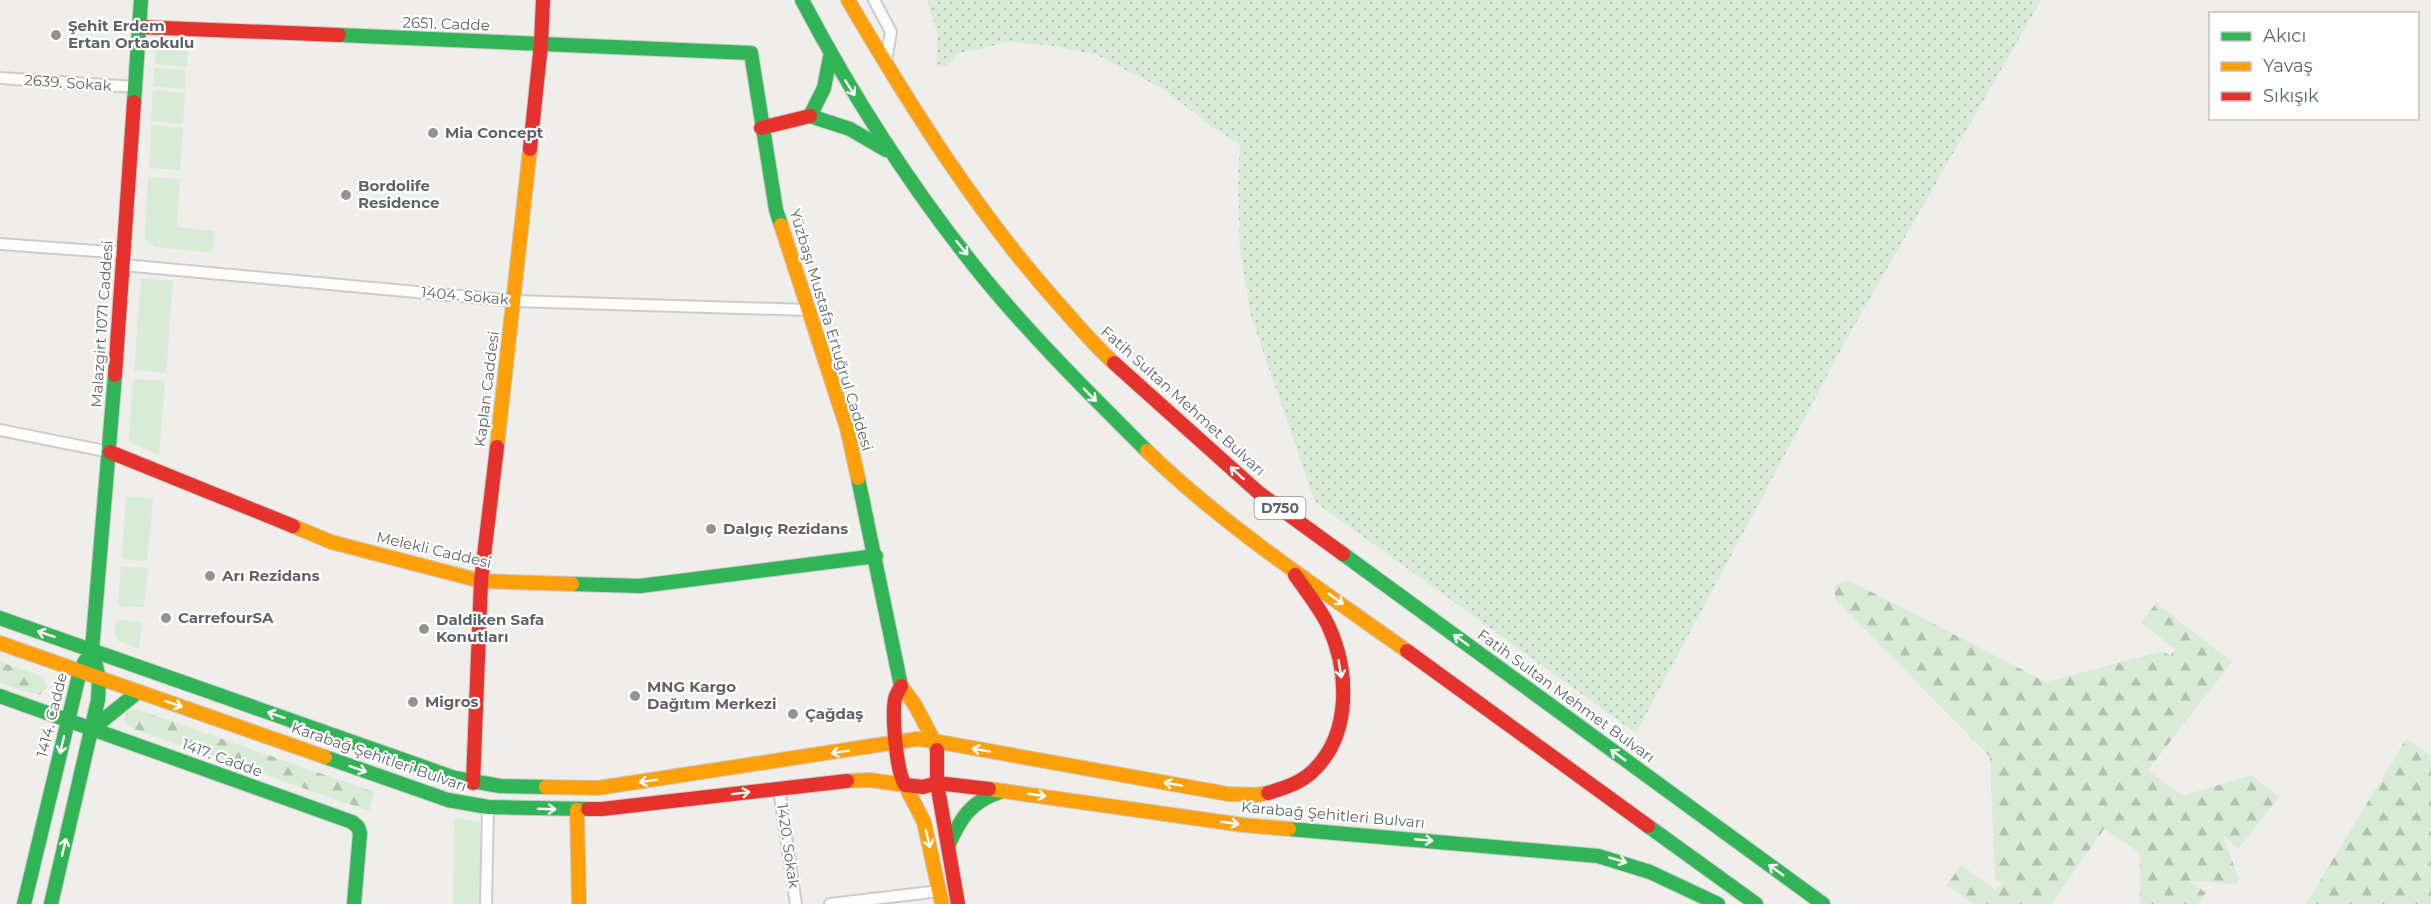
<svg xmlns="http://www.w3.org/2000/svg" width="2431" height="904" viewBox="0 0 2431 904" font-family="Montserrat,sans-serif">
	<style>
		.grass { fill: url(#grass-dots) }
		.forest { fill: url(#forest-firs) }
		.park { fill: #d8ebd6 }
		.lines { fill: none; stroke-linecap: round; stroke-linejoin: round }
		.street-casing { stroke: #cbcccc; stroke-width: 14 }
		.fast-casing { stroke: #cacacb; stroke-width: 16 }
		.slow-casing { stroke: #cacacb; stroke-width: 16 }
		.jam-casing { stroke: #cacacb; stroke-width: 16 }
		.street { stroke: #fdfcfc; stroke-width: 10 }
		.fast { stroke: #30b455; stroke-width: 14 }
		.slow { stroke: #ff9f0a; stroke-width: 14 }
		.jam { stroke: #e5322d; stroke-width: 14 }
		.oneway { stroke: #fff }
		.poi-dot { fill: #919496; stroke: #fff; stroke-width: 2 }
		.labels { text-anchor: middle; stroke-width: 4.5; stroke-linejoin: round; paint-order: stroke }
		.shield { fill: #fff; stroke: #8f9295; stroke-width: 1.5 }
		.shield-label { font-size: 14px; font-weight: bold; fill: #5f6368 }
		.street-label { font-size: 15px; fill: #5f6368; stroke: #fff }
		.poi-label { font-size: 15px; font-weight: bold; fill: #5f6368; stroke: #fff; text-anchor: start }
	</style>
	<defs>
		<pattern id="grass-dots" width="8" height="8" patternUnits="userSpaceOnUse" patternTransform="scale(1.5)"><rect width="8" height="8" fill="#d8ebd6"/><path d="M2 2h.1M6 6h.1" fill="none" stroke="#b2c2b1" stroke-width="1.8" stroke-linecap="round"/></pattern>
		<pattern id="forest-firs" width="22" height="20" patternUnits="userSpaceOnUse" patternTransform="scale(1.5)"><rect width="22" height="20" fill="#d8ebd6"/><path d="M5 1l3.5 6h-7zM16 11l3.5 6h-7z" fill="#b2c2b1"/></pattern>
	</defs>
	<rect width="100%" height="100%" fill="#efeeea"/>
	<path class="grass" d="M927,0H2041L1850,333L1636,733L1315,502L1251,316L1240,250L1238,182L1240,145L1203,120L1165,90L1097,55L1054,46L1009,42L957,54L948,65L936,67L938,35Z"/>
	<path class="forest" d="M1845,580L1850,581L2046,682L2163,651L2170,656L2175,649L2141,623L2156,603L2232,662L2148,770L2182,796L2251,775L2279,797L2239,848L2223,836L2239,879L2236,884L2190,881L2206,893L2198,904H2140V853L2104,829L2051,904H1974L1947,885L1961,865L1996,890L2002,883L1995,878L1990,757L1836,600L1834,590L1836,585Z
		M0,662L44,677L47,688L39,695L0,683Z
		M136,709L374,792L369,811L134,729L125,724C124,715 128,710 136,709Z
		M2406,739L2431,756V904H2306Z"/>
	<path class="park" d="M161,39L188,41L187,67L155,64V43Z
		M154,68L186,70L185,89L154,86Z
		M153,90L185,93L183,124L151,121Z
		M151,125L183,128L180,170L149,168Z
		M148,177L180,179L177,227L214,231L213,253L154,247L145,238Z
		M144,278L173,281L166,373L134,370L141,279Z
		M133,379L165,381L159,455L129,442Z
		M126,496L153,499L147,561L122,559Z
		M121,566L148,568L144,607L119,606L118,603Z
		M115,619L142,622L139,649L118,641L115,635Z
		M454,818L480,822V904H453Z"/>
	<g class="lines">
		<g class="street-casing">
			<path id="street" d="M874,0L891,32L886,61
				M0,78L135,87
				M0,244L124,253
				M123,265L514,301L807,310
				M0,430L110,452
				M779,789L796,904
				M486,904L488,807
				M830,904L940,891"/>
		</g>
		<g class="fast-casing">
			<path id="fast" d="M802,0C854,99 914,192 984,278C1035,340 1091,395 1147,451
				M339,35L751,53L776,210L781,225
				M830,57L824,88L810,116L850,129L886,150
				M134,102L141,0
				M858,478L901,686
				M1343,554L1823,904
				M572,584L640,586L876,556
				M0,618L455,778L500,786L546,787
				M0,696L352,822L358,827L360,833L354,904
				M92,729L138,692
				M325,757L448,800L488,807L588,809
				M1648,826L1756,904
				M1289,829L1598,856L1650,872L1718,904
				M948,846C960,819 971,801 1000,792
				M24,904L80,671L85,661
				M51,904L98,700L99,678L92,650L115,375"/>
		</g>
		<g class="slow-casing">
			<path id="slow" d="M848,0C912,109 979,216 1064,310C1080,328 1096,347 1114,363
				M781,225L847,428L858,478
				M497,447L530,149
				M1147,451C1225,527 1319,588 1407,651
				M293,526L331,542L481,581L572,584
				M0,643L325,757
				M901,686L915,705L934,741L1228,794L1256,795L1268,793
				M847,781L870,780L905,785L924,822L942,904
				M546,787L598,788L917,739L934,741L937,750
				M989,789L1243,825L1289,829
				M577,810L579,904"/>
		</g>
		<g class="jam-casing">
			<path id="jam" d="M140,27L339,35
				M761,128L810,116
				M530,149L541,44L543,0
				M1114,363L1259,493L1343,554
				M115,375L134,102
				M110,452L293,526
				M1407,651L1648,826
				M901,686C900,689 896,694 895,699C892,715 896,771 905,785L923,787L937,783L989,789
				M937,750V783L958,904
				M473,783L481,581L497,447
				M1268,793C1284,788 1301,783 1313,771C1352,734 1349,670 1328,625C1319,607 1306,591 1295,575
				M588,809H602L847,781"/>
		</g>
		<use href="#street" class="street"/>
		<use href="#fast" class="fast"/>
		<use href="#slow" class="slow"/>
		<use href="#jam" class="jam"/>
	</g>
	<defs><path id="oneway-shaft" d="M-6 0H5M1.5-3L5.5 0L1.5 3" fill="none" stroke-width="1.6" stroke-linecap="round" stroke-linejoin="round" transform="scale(1.5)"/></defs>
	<g class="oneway">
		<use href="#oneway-shaft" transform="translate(850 88) rotate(58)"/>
		<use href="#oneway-shaft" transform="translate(962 248) rotate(51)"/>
		<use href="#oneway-shaft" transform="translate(1090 395) rotate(46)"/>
		<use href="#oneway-shaft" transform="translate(1237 473) rotate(-138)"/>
		<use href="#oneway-shaft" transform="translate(1336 599) rotate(36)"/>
		<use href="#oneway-shaft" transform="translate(46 634) rotate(-161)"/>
		<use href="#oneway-shaft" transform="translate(1461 640) rotate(-144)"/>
		<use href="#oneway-shaft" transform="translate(1340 669) rotate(81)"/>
		<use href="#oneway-shaft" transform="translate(174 704) rotate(19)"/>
		<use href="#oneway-shaft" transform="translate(276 715) rotate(-161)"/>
		<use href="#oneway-shaft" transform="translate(62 745) rotate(103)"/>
		<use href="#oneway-shaft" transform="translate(981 750) rotate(-170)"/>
		<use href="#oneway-shaft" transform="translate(840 752) rotate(171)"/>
		<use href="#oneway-shaft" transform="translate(1618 755) rotate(-144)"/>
		<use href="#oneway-shaft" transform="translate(358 769) rotate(19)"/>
		<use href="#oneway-shaft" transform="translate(648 781) rotate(171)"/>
		<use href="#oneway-shaft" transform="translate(1173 784) rotate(-170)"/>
		<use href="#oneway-shaft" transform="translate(741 793) rotate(-7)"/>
		<use href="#oneway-shaft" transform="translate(1037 795) rotate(8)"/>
		<use href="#oneway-shaft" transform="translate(547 809) rotate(2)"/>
		<use href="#oneway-shaft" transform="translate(1230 823) rotate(8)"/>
		<use href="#oneway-shaft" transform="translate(928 839) rotate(76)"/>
		<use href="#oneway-shaft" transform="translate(1424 840) rotate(5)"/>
		<use href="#oneway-shaft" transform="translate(64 847) rotate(-77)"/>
		<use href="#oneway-shaft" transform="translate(1618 860) rotate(16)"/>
		<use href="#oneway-shaft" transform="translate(1776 870) rotate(-144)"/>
	</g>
	<g class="poi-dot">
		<circle cx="56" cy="35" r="6"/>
		<circle cx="433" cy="133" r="6"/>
		<circle cx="346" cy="195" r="6"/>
		<circle cx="711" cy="529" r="6"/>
		<circle cx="210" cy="576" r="6"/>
		<circle cx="166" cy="618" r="6"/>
		<circle cx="424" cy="629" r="6"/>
		<circle cx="635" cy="696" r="6"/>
		<circle cx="413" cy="702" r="6"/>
		<circle cx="793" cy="714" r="6"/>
	</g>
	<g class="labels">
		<rect class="shield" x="1254.5" y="497" width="51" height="22" rx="4.5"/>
		<g class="shield-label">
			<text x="1280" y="513">D750</text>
		</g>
		<g class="street-label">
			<text transform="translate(446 24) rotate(2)" y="5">2651. Cadde</text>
			<text transform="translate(68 83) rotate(4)" y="5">2639. Sokak</text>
			<text transform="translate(465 296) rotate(5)" y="5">1404. Sokak</text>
			<text transform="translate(102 324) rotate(-86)" y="5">Malazgirt 1071 Caddesi</text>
			<text transform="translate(831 330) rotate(73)" y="5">Yüzbaşı Mustafa Ertuğrul Caddesi</text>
			<text transform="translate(487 389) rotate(-83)" y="5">Kaplan Caddesi</text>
			<text transform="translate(1183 401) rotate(42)" y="5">Fatih Sultan Mehmet Bulvarı</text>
			<text transform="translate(434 550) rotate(13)" y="5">Melekli Caddesi</text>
			<text transform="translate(1566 696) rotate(36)" y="5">Fatih Sultan Mehmet Bulvarı</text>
			<text transform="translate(52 715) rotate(-76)" y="5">1414. Cadde</text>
			<text transform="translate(379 757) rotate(19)" y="5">Karabağ Şehitleri Bulvarı</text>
			<text transform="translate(222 758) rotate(20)" y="5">1417. Cadde</text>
			<text transform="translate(1333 815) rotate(5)" y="5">Karabağ Şehitleri Bulvarı</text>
			<text transform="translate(788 846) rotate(82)" y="5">1420. Sokak</text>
		</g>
		<g class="poi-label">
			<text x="68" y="31">Şehit Erdem<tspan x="68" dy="17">Ertan Ortaokulu</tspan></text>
			<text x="445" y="138">Mia Concept</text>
			<text x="358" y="191">Bordolife<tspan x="358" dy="17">Residence</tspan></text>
			<text x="723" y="534">Dalgıç Rezidans</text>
			<text x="222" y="581">Arı Rezidans</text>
			<text x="178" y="623">CarrefourSA</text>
			<text x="436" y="625">Daldiken Safa<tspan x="436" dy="17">Konutları</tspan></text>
			<text x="647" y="692">MNG Kargo<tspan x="647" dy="17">Dağıtım Merkezi</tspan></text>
			<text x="425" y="707">Migros</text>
			<text x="805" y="719">Çağdaş</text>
		</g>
	</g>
	<rect x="2209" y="12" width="210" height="108" fill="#ffffff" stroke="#bfc1c3" stroke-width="1.5"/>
	<rect x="2221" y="32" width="30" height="9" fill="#30b455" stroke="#bfc1c3" stroke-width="1.5"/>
	<text x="2263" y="42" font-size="18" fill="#5f6368">Akıcı</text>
	<rect x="2221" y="62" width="30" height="9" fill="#ff9f0a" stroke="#bfc1c3" stroke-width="1.5"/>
	<text x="2263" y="72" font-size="18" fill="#5f6368">Yavaş</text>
	<rect x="2221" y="92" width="30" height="9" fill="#e5322d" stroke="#bfc1c3" stroke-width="1.5"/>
	<text x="2263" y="102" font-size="18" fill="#5f6368">Sıkışık</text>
</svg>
